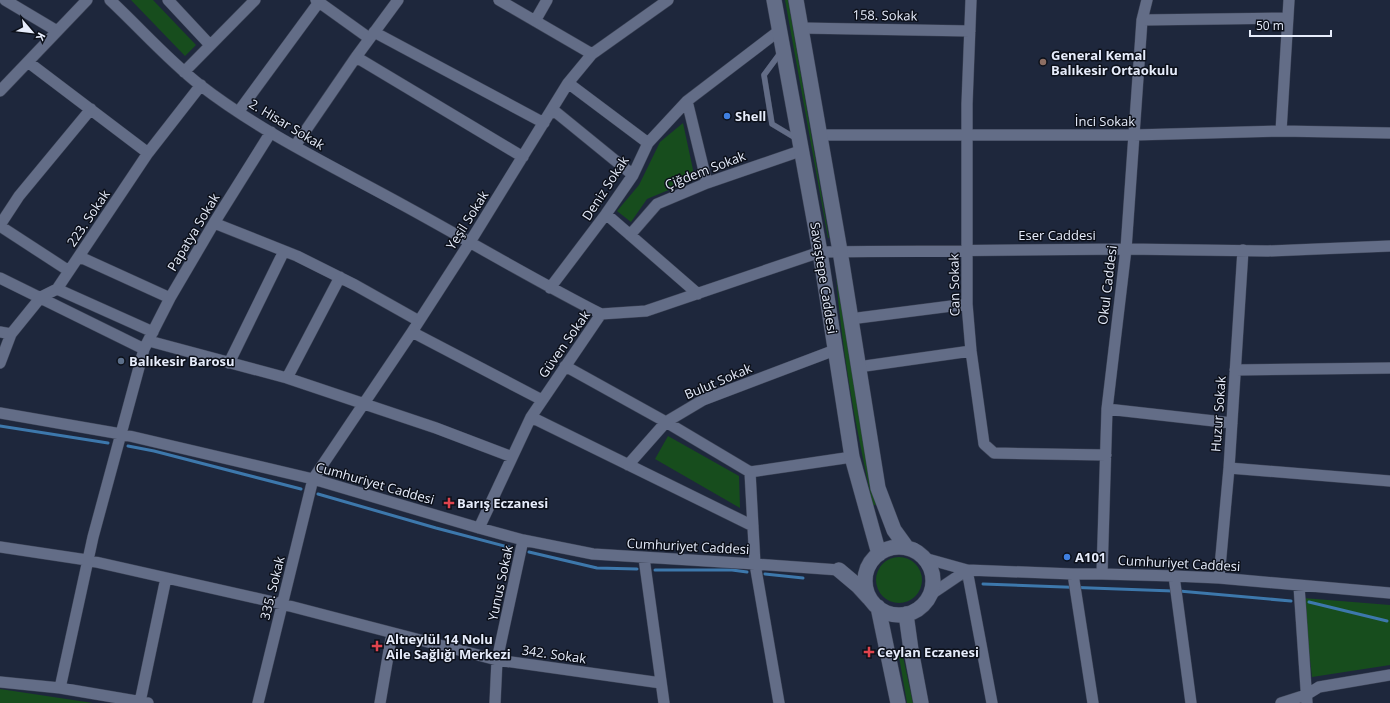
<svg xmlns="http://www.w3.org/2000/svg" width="1390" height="703" viewBox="0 0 1390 703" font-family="'Open Sans',sans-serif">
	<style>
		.green { fill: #174d1d }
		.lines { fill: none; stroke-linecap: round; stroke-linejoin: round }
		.stream { stroke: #3d78ac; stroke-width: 3 }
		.service-casing { stroke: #3d4457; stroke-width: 6 }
		.minor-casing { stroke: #3d4457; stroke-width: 12 }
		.secondary-casing { stroke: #3d4457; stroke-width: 16 }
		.service { stroke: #636d87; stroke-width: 5.5 }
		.minor { stroke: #636d87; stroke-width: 11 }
		.secondary { stroke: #636d87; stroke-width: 15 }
		.education-dot { fill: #8d6e63; stroke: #0c101a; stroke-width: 1.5 }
		.shop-dot { fill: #3f7fe0; stroke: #0c101a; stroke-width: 1.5 }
		.service-dot { fill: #5c6f8a; stroke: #0c101a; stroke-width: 1.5 }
		.health-dot { fill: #e0444e; stroke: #0c101a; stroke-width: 1.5 }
		.labels { text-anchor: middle; stroke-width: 3; stroke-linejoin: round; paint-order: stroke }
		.street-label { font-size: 13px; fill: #e6ecfb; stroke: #0c101a }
		.poi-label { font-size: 13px; font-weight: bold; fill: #e6ecfb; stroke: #0c101a; text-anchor: start }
	</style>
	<rect width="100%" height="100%" fill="#1e273c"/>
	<path class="green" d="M131,0H153L196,45L185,56Z
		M785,0H788L829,238H828Z
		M683,123L695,179L647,199L631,222L617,211L639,185L660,142Z
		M836,276L871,479L876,505H873C856,429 842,353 836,276Z
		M668,436L739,476L740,508L655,459Z
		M876 580a23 23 0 1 1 46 0a23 23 0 1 1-46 0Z
		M1303,598L1390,605V665L1312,677Z
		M898,651L902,652L913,703H907Z
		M0,689L93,703H0Z"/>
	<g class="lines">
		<path class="stream" d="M0,426L108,443
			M128,446L154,451L301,489
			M318,494L436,528L512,548
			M529,552L597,568L637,569
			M655,570H732L747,572
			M765,574L803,578
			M983,584L1173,591
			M1179,591L1291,601
			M1309,602L1387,621"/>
		<g class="service-casing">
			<path id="service" d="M781,52L764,75L772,124L797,139"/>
		</g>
		<g class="minor-casing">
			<path id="minor" d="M5,0L57,31
				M110,0C140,28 168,60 200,85C262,133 334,167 403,205C469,241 534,280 601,314
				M168,0L210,45
				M316,0L369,38
				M499,0L592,54
				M971,0L967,104V304L971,351L984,444L994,453L1106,455
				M1142,20L1288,18
				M535,21L547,0
				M801,28L970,31
				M374,32L544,123
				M356,57L523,157
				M28,62L148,153
				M184,72L255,0
				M568,83L648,143
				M0,91L87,0
				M687,101L707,183
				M552,109L633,175
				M239,111L319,2
				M1281,131L1289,0
				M820,135H1134L1281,131L1390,133
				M295,146L356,57L398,0
				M606,214L698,294
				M214,223L297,256L355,285L419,321
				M0,225L19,196L91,109
				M0,226L69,271
				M630,235L657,204L707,183L803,150
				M80,257L170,298
				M0,278L144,349
				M550,288L606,214L633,175L648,143L687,101L780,30
				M57,289L153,332
				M850,319L967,304
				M0,332L11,334
				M412,332L542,400
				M149,341L287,378L436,428L512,457
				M0,363L11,334L41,297L57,289L148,153L201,85
				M229,363L284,251
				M565,366L666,422L750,472L852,457
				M858,367L971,351
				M1235,370L1390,368
				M287,378L340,277
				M1107,409L1232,423
				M0,413L121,434L313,479L479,528L523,540L593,554L755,564L839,570
				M531,417L753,526
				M628,465L666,422L703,400L835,350
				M1229,468L1390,481
				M750,472L755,564L779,703
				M479,528L531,417L601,314L646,311L820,252L1126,249L1268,251L1390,246
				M0,547L87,560L282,604L497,660L661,683
				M644,558L664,703
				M924,558L967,570L1073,574H1102L1174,576L1219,578L1390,593
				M967,570L992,703
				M1073,574L1093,703
				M1102,574L1107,409L1126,249L1142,20L1147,0
				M1174,576L1191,703
				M1219,578L1229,468L1243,250
				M1299,586L1307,703
				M930,595L967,570
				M0,682L60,688L93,537L144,349L170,298L214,223L271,132
				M60,688L148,703
				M140,702L166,578
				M258,703L313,479L412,332L470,242L568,83L592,54L668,0
				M380,703L392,633
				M495,703L497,660L523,540
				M1281,703L1306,695L1319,687L1390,675"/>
		</g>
		<g class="secondary-casing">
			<path id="secondary" d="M774,0L820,252L852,457L879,554
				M796,0L840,251L878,488L894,530L907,548
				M865 581a34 34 0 1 1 68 0a34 34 0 1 1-68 0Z
				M839,570L858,586L869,598
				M878,607L898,703
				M906,614L911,650L921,703"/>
		</g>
		<use href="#service" class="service"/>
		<use href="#minor" class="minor"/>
		<use href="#secondary" class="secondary"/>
	</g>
	<circle class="education-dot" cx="1043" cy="62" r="4"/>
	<g class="shop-dot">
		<circle cx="727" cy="116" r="4"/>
		<circle cx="1067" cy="557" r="4"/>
	</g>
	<circle class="service-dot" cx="121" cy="361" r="4"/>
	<g class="health-dot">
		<path d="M447 497h4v4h4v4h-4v4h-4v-4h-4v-4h4z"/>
		<path d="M375 640h4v4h4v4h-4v4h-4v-4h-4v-4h4z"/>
		<path d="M867 646h4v4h4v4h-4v4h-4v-4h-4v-4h4z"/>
	</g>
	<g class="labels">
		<g class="street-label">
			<text transform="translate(885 15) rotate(1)" y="5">158. Sokak</text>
			<text x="1105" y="126">İnci Sokak</text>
			<text transform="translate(287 124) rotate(31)" y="5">2. Hisar Sokak</text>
			<text transform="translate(705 170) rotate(-21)" y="5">Çiğdem Sokak</text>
			<text transform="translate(605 188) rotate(-57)" y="5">Deniz Sokak</text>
			<text transform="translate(88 218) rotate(-56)" y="5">223. Sokak</text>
			<text transform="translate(467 220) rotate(-58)" y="5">Yeşil Sokak</text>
			<text transform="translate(193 232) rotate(-59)" y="5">Papatya Sokak</text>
			<text x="1057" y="240">Eser Caddesi</text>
			<text transform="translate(824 278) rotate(81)" y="5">Savaştepe Caddesi</text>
			<text transform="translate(954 285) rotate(-91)" y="5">Can Sokak</text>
			<text transform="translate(1107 285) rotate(-83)" y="5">Okul Caddesi</text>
			<text transform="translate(564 344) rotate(-55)" y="5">Güven Sokak</text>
			<text transform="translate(718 381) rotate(-23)" y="5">Bulut Sokak</text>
			<text transform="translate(1218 414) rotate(-86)" y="5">Huzur Sokak</text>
			<text transform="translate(375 483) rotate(16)" y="5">Cumhuriyet Caddesi</text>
			<text transform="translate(688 546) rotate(3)" y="5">Cumhuriyet Caddesi</text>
			<text transform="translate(1179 563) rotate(3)" y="5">Cumhuriyet Caddesi</text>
			<text transform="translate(500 583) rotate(-78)" y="5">Yunus Sokak</text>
			<text transform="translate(272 588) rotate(-76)" y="5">335. Sokak</text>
			<text transform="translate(554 654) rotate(8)" y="5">342. Sokak</text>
		</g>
		<g class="poi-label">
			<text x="1051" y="60">General Kemal<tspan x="1051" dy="15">Balıkesir Ortaokulu</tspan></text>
			<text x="735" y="121">Shell</text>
			<text x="129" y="366">Balıkesir Barosu</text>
			<text x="457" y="508">Barış Eczanesi</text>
			<text x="1075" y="562">A101</text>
			<text x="386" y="644">Altıeylül 14 Nolu<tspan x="386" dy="15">Aile Sağlığı Merkezi</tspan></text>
			<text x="877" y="657">Ceylan Eczanesi</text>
		</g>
	</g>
	<g transform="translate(32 32) rotate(118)" stroke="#0c101a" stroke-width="3" paint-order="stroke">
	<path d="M0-3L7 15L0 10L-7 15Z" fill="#e6ecfb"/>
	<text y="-6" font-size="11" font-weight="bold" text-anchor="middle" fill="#e6ecfb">K</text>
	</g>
	<path d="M1250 30v6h81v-6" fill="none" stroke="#e6ecfb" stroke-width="2"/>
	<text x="1256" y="30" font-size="12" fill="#e6ecfb" stroke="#0c101a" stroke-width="3" paint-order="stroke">50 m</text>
</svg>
